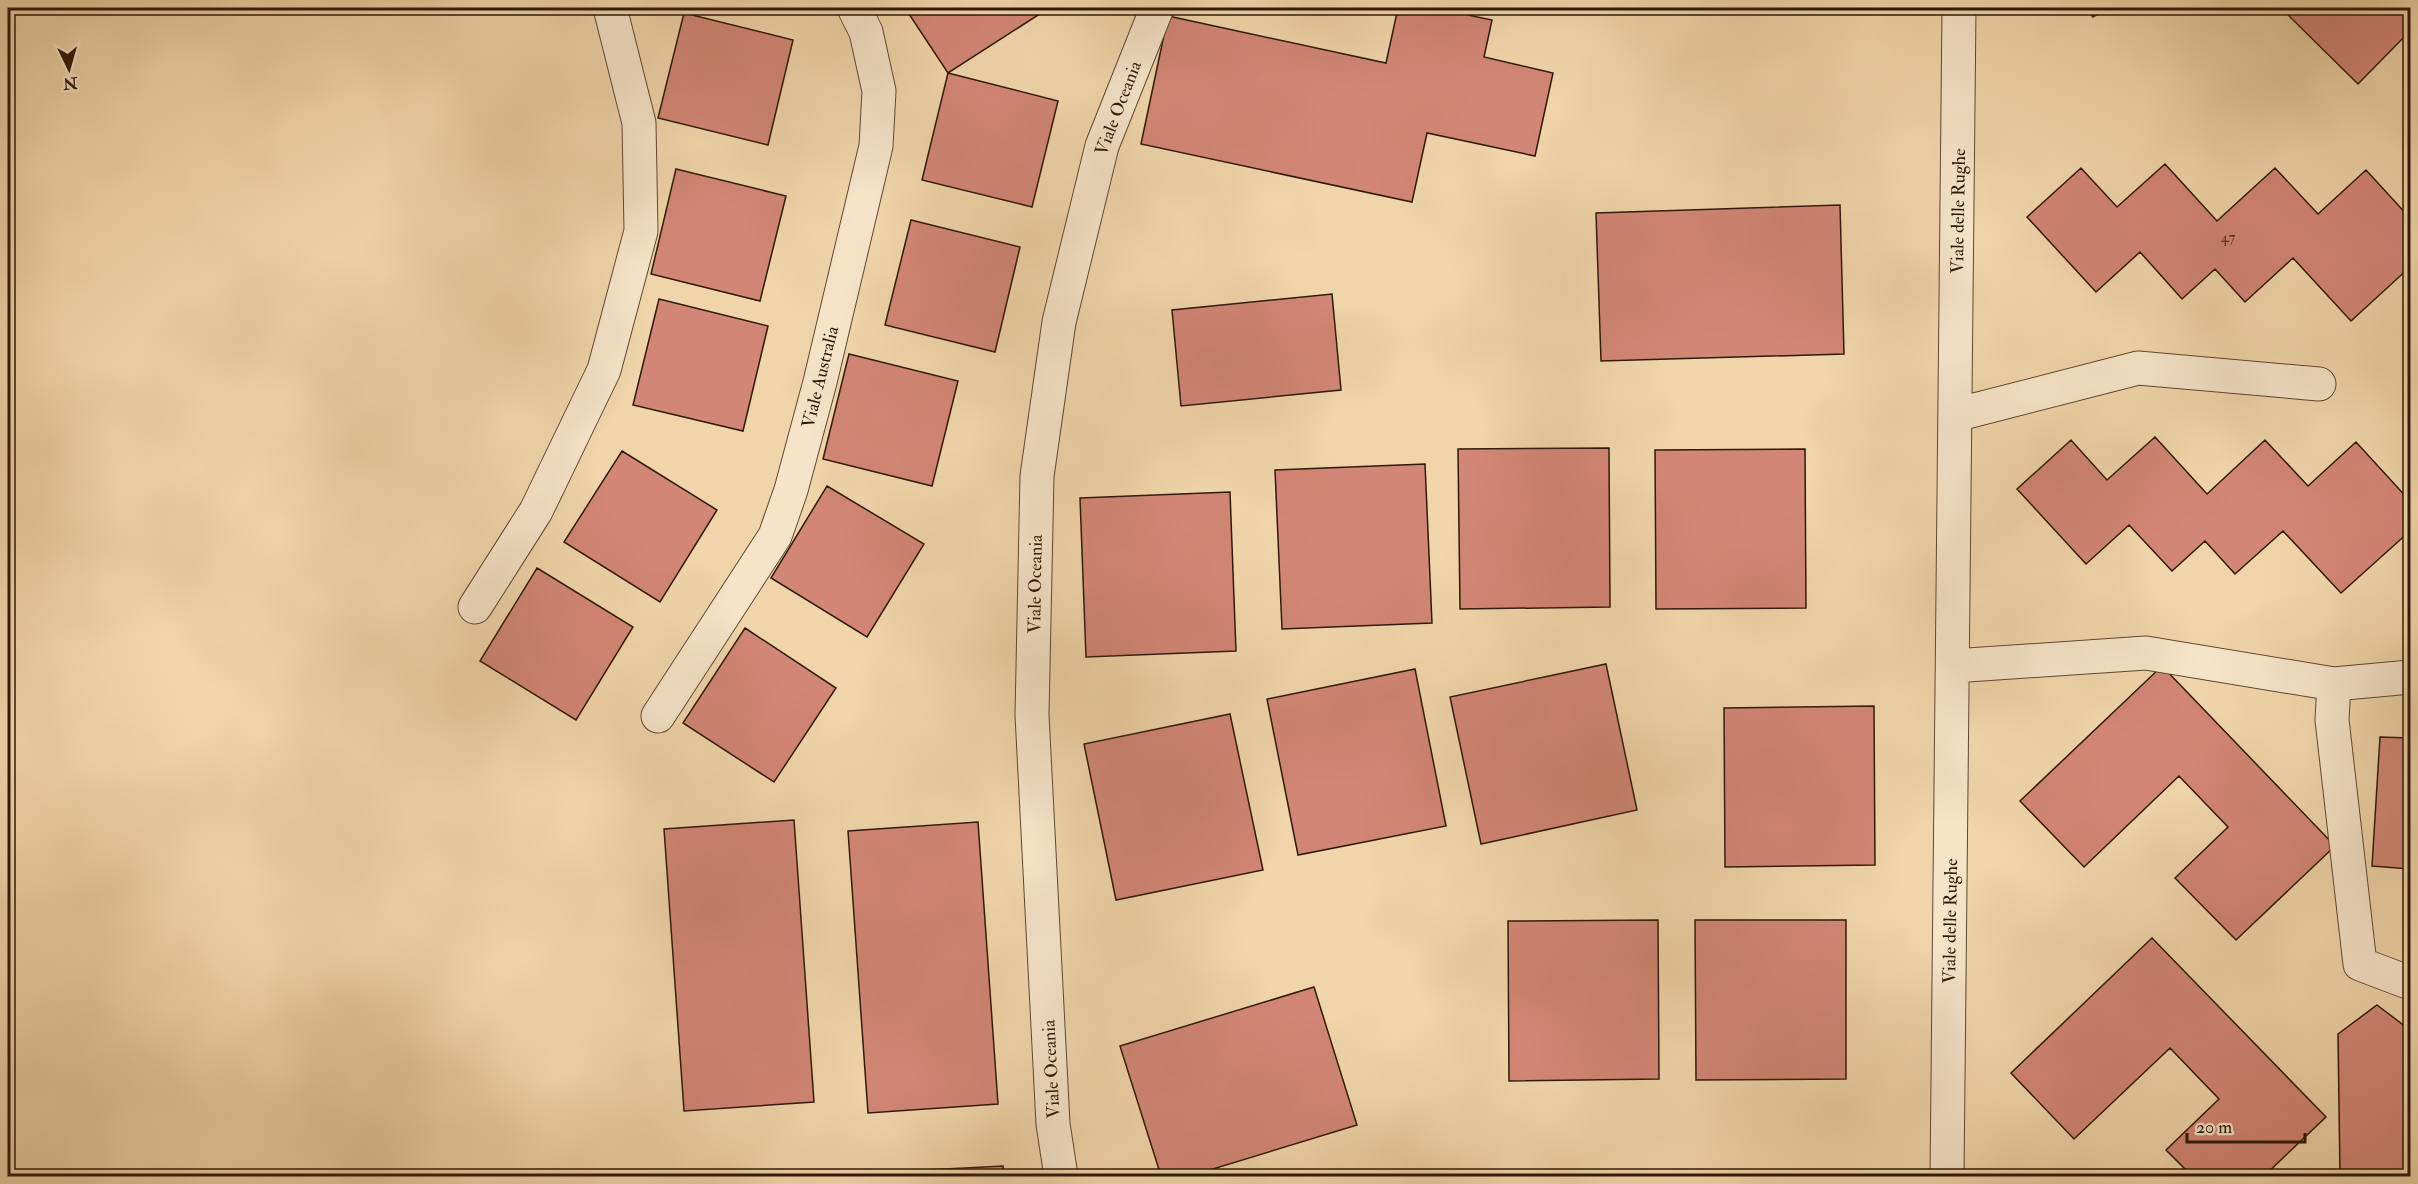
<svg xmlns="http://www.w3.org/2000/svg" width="2418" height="1184" viewBox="0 0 2418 1184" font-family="'IM FELL Double Pica',serif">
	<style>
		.building { fill: #d28675; stroke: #2f1908; stroke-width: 1.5 }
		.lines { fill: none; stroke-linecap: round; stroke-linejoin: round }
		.minor-casing { stroke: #5f4830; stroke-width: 35 }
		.minor { stroke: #f5e4c8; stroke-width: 33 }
		.labels { text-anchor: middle; stroke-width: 5; stroke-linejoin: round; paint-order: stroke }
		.number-label { font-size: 15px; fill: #583423 }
		.street-label { font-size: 18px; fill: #2f1908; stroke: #f5e4c8 }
	</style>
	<rect width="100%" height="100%" fill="#f0d5aa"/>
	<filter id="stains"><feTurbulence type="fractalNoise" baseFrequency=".00333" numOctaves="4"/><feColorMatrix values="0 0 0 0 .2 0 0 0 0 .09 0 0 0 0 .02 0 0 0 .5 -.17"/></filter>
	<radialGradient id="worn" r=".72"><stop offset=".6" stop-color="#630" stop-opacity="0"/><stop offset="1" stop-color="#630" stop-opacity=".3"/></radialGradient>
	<path class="building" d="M905,8H1049L948,73Z
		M1398,8H1435L1492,20L1484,57L1553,73L1535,156L1427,133L1412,202L1141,144L1168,16L1386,63Z
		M2085,8H2107L2093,17Z
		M2281,8H2410V31L2358,84Z
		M684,13L793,40L768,145L658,118Z
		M948,73L1058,101L1032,207L922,180Z
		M2165,164L2217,221L2275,168L2318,214L2366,170L2410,218V267L2351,321L2293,258L2245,302L2215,269L2182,299L2140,252L2096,292L2027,217L2081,168L2117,207Z
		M676,169L786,196L760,301L651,274Z
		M1840,205L1844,354L1601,361L1596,213Z
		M911,220L1020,247L995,352L885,325Z
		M1332,294L1341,390L1181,406L1172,310Z
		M659,299L768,326L743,431L633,405Z
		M849,354L958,381L932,486L823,459Z
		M2155,437L2207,494L2265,440L2308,486L2356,442L2410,501V531L2341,593L2283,531L2235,574L2205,541L2172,571L2129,525L2086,564L2017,489L2071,440L2107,480Z
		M1609,448L1610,607L1460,609L1458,449Z
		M1805,449L1806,608L1656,609L1655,450Z
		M622,451L717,510L660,602L564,542Z
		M1425,464L1432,623L1282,629L1275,470Z
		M827,486L924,544L867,637L771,578Z
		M1230,492L1236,651L1086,657L1080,498Z
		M537,568L633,627L576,720L480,661Z
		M745,628L836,688L774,782L683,723Z
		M1606,664L1637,810L1481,844L1450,697Z
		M2162,666L2335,846L2236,940L2175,878L2228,827L2179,776L2084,867L2020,801Z
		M1415,669L1446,826L1298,855L1267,699Z
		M1874,706L1875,865L1725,867L1724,708Z
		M1230,714L1263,870L1116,900L1084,744Z
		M2380,737L2410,738V869L2372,866Z
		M794,820L814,1102L684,1111L664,829Z
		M978,822L998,1104L868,1113L848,831Z
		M1658,920L1659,1079L1509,1081L1508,921Z
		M1695,920H1846V1079L1696,1080Z
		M2152,938L2326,1117L2264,1176H2192L2166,1150L2219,1099L2170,1048L2074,1139L2011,1073Z
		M1314,987L1357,1125L1190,1176H1161L1120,1046Z
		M2377,1005L2410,1030V1176H2340L2338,1034Z
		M1003,1166L1004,1176H887V1172Z"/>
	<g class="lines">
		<g class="minor-casing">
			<path id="minor" d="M1955,415L2138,368L2319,384
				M475,607L536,511L604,370L641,231L639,123L610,8
				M1953,666L2146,653L2334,684L2410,677
				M2334,684L2332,720L2360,964L2410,983
				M658,716L775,536L791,490L820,382L876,146L879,91L866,32L854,8
				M1061,1176L1053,1124L1032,715L1037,476L1059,322L1102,146L1157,8
				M1947,1176L1959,8"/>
		</g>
		<use href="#minor" class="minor"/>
	</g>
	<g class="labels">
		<g class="number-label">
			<text x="2228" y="242">47</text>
		</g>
		<g class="street-label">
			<text transform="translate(1118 108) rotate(-69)" y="6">Viale Oceania</text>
			<text transform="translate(1958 211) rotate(-89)" y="6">Viale delle Rughe</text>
			<text transform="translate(820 377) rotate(-76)" y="6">Viale Australia</text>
			<text transform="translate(1035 584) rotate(-89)" y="6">Viale Oceania</text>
			<text transform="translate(1950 921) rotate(-89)" y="6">Viale delle Rughe</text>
			<text transform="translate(1051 1069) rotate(-93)" y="6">Viale Oceania</text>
		</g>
	</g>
	<rect width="2418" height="1184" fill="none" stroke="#f0d5aa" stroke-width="30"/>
	<rect x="9" y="9" width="2400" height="1166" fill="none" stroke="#2f1908" stroke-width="3"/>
	<rect x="15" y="15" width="2388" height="1154" fill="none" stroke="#2f1908" stroke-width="1.5"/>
	<g transform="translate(69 69) rotate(175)" stroke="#f5e4c8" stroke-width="4.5" paint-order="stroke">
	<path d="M0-4.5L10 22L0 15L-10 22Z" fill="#2f1908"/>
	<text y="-9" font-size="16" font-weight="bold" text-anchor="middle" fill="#2f1908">N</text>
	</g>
	<path d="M2187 1133v9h118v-9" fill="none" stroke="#2f1908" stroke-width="3"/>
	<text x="2196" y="1133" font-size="18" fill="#2f1908" stroke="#f5e4c8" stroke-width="4.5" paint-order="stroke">20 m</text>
	<rect width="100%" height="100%" filter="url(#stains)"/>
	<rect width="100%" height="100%" fill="url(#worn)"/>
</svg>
